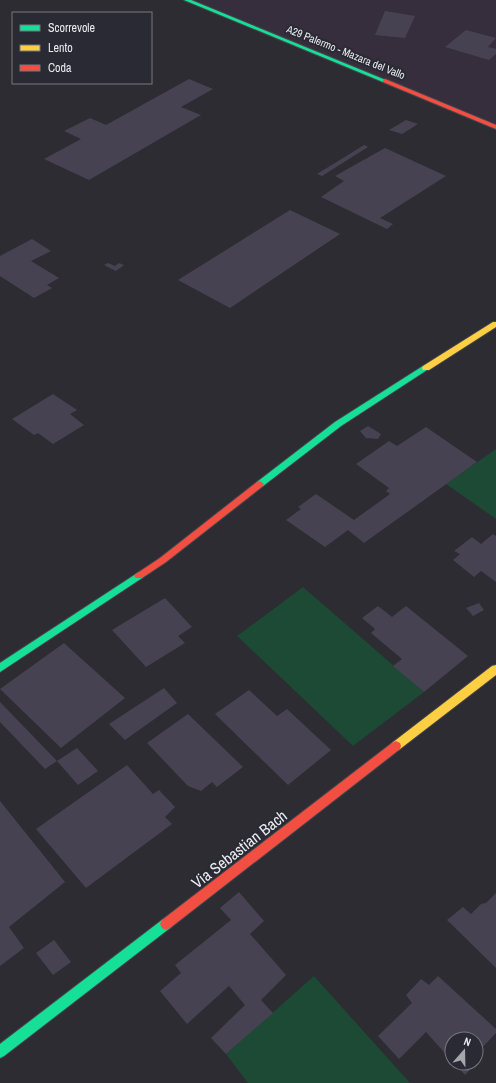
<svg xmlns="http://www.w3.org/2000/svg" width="496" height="1083" viewBox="0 0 496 1083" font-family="'Archivo Narrow',sans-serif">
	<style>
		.industrial { fill: #362e3c }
		.green { fill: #1c4a35 }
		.building { fill: #474252 }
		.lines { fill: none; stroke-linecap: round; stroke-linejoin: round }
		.fast-casing { stroke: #47474d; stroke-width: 2 }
		.slow-casing { stroke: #47474d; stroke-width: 2 }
		.jam-casing { stroke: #47474d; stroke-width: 2 }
		.fast { fill: #16e098; fill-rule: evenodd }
		.slow { fill: #ffcf43; fill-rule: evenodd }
		.jam { fill: #f24e42; fill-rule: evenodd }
		.labels { text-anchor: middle; stroke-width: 4; stroke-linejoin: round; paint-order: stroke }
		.far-street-label { font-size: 11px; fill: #e8e8ef; stroke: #2a2a34 }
		.near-street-label { font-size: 16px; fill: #e8e8ef; stroke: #2a2a34 }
	</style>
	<rect width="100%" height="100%" fill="#2c2c32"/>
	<path class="industrial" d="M187,0H496V127Z"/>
	<path class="green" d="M496,449V519L446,484Z
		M303,587L424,692L353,746L237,636Z
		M314,976L410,1083H248L226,1054Z"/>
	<path class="building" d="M385,11L415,16L405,38L375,35Z
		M466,30L496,38L488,47L496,49V54L489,60L445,47Z
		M189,79L213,89L181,107L201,115L89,180L44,159L81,139L64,131L90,118L106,125Z
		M406,120L418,124L402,134L389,130Z
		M364,145L368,147L322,176L317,174Z
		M385,148L446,176L380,218L393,224L387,229L321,197L344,181L335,176Z
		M290,210L340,234L230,308L178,280Z
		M32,239L51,251L31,261L59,278L47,285L52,288L34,298L0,276V256Z
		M108,263L115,266L119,263L124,265L116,271L104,265Z
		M53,394L77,410L70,414L84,425L53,444L38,433L34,435L12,419Z
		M368,426L381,434L378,439L366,438L360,431Z
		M426,427L477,462L364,543L348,530L325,547L286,520L301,509L298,507L316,494L354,520L390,494L386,491L389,488L356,464L389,441L397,446Z
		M493,534L496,536V582L481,571L474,577L453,560L460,554L454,551L472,537L481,544Z
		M165,598L192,627L178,636L185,643L146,667L112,630Z
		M479,603L484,610L473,616L466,608Z
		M378,606L392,617L406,606L468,656L424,692L393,666L402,659L371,633L375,629L362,618Z
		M64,643L125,698L61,748L0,689Z
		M164,688L177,703L125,740L109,724Z
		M249,690L277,716L287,709L331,750L288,785L215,714Z
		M0,702L57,761L45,769L0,722Z
		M188,714L243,767L217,787L212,782L201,791L188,786L147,743Z
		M77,748L98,771L78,785L57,761Z
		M127,765L153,794L159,790L175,807L165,817L172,824L86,888L36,829Z
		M0,801L65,882L9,927L24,948L0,966Z
		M239,892L264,921L250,934L286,975L261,1000L273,1013L226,1054L211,1038L245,1005L229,986L187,1024L160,991L181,973L175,965L231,920L220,908Z
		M496,893V968L447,920L463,907L471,914L481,904L486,903Z
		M54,940L71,962L53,975L36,953Z
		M438,976L496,1029V1033L479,1051L483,1055L476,1063V1039H452V1061L426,1032L399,1059L378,1036L412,1003L406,995L421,979L429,985Z
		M454,1063H476L465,1075Z"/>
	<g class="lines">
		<g class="fast-casing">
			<path id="fast" d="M184,0H191L388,81L383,82Z
				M423,366H429L430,368L341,426L263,486H257L256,484L257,482L335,422Z
				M139,572L142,574L144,576L142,578L0,672V663Z
				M166,918L170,920L172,924L170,928L4,1056L0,1058V1044L162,920Z"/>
		</g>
		<g class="slow-casing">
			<path id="slow" d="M493,322H496V327L429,370H423L422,368L423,366Z
				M496,665V675L400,749L396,751L392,749L391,746L392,743L492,666Z"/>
		</g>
		<g class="jam-casing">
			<path id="jam" d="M385,79L496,125V129L383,82V80Z
				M260,481L264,484L263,486L166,562L142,578H136L134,576L136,574L160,558L257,482Z
				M396,741L400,743L401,746L400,749L170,928L166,930L162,928L160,924L162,920L392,743Z"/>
		</g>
		<use href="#fast" class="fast"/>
		<use href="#slow" class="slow"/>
		<use href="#jam" class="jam"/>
	</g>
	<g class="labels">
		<g class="far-street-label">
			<text transform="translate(346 52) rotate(22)" y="4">A29 Palermo - Mazara del Vallo</text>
		</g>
		<g class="near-street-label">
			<text transform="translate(239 849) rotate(-38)" y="6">Via Sebastian Bach</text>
		</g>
	</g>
	<rect x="12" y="12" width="140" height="72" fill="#2a2a34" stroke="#76767f"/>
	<rect x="20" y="25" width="20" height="6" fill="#16e098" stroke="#76767f"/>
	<text x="48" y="32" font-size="12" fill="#e8e8ef">Scorrevole</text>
	<rect x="20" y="45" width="20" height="6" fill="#ffcf43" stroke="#76767f"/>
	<text x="48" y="52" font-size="12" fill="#e8e8ef">Lento</text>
	<rect x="20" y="65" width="20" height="6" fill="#f24e42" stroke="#76767f"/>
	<text x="48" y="72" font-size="12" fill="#e8e8ef">Coda</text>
	<g transform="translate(464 1051) rotate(20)"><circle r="19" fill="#2a2a34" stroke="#76767f"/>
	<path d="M0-3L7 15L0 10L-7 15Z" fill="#a6a6ad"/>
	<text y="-6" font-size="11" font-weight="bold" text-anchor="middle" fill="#e8e8ef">N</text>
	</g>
</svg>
